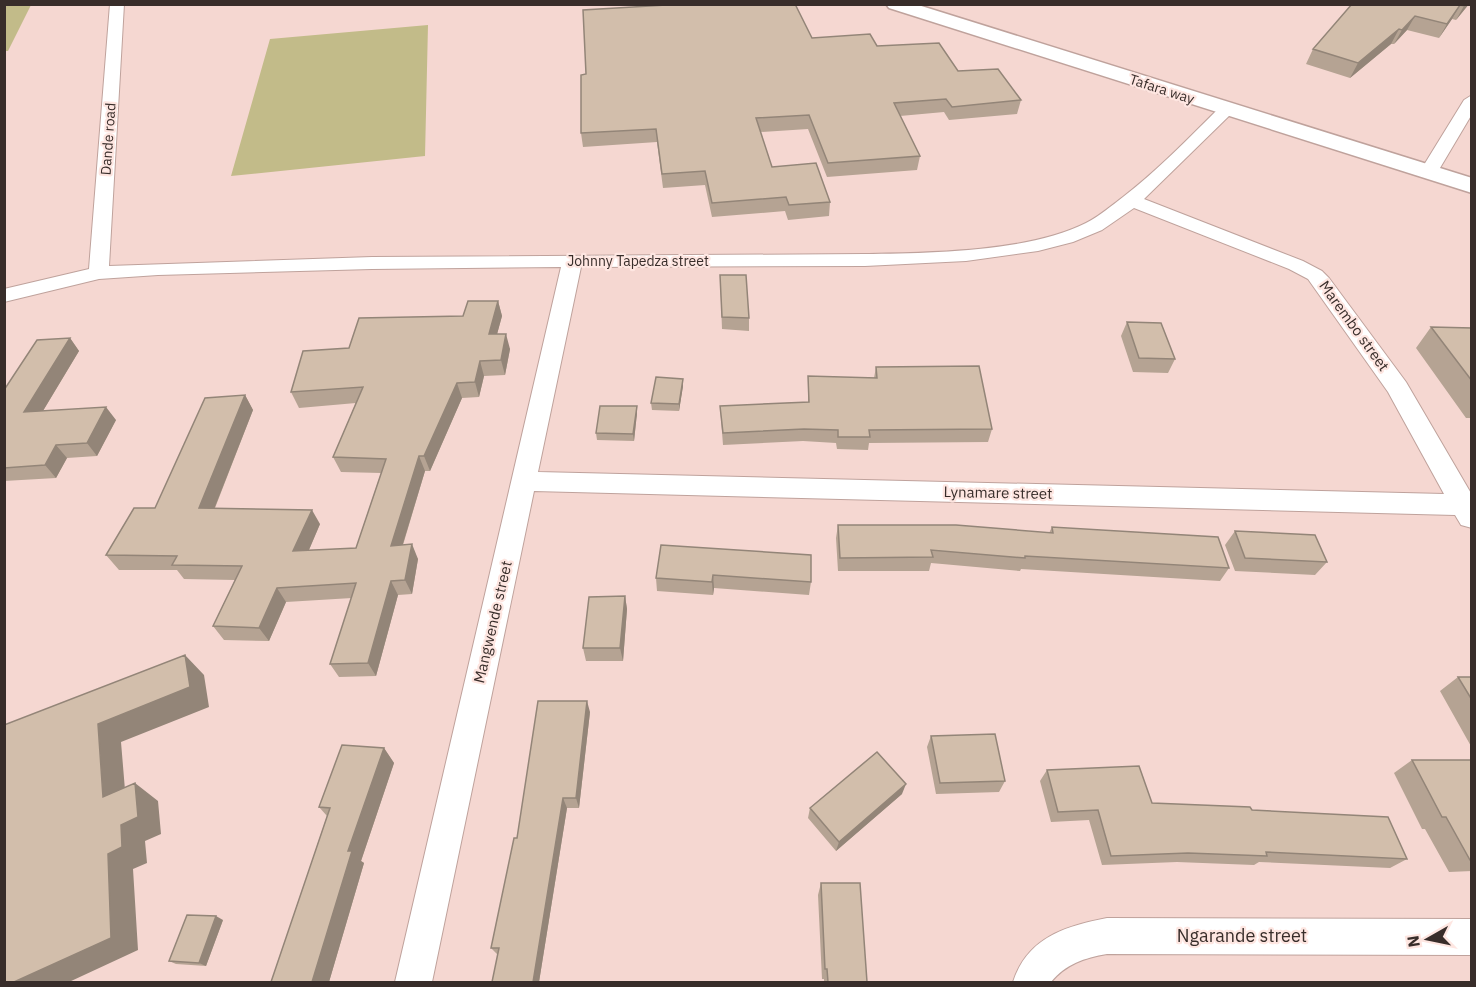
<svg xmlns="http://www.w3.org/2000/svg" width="1476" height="987" viewBox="0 0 1476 987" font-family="'IBM Plex Sans',sans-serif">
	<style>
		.green { fill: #c2bb89 }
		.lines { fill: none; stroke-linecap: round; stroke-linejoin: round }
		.minor-casing { stroke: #bfa29c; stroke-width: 2 }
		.tertiary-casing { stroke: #bfa29c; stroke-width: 3 }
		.minor { fill: #fff; fill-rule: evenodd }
		.tertiary { fill: #fff; fill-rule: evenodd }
		.wall { fill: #b5a393 }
		.shaded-wall { fill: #938578 }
		.building { fill: #d2beab; stroke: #938578; stroke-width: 1.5 }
		.labels { text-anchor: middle; stroke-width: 4.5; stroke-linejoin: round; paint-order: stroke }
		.far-street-label { font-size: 14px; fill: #382d2a; stroke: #fee6e1 }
		.street-label { font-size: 15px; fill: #382d2a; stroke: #fee6e1 }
		.near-street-label { font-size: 18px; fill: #382d2a; stroke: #fee6e1 }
	</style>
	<rect width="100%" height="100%" fill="#f5d7d1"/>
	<path class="green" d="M4,5H31L8,51H5Z
		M428,25L425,156L231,176L270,39Z"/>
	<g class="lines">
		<g class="minor-casing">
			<path id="minor" d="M110,4H124L109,266L372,257L865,254C929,253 1029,252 1086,223C1100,216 1111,206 1123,197C1158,170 1189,138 1220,107H1232L1234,110L1232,113L1144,199L1303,261L1322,271L1329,278L1406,382L1472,495V528L1461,525L1455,515L534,491L432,982H395L561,267L372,269L158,275L99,279L4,302V289L89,269ZM1134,208L1289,269L1308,279L1388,392L1444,494L538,472L581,267L865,266L966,261L1038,251L1073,242L1102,230Z
				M1472,95V114L1437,173L1434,177H1422L1419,173L1464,100Z
				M1107,918L1472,919V955L1107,954C1084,958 1066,964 1051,982H1013C1027,938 1065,926 1107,918Z"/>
		</g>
		<g class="tertiary-casing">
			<path id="tertiary" d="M886,4H915L1472,178V193L889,8Z"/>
		</g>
		<use href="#minor" class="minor"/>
		<use href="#tertiary" class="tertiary"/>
	</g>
	<path class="wall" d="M1352,4H1469L1456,20L1452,19L1439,38L1407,30L1394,44H1391L1350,78L1306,64L1313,49Z
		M812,38L877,46L958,71L1021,100L1017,114L949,120L944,112L900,116L920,156L917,170L827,177L808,129L760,132L772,167L830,202L829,216L788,220L785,211L712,217L705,185L663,188L657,142L583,147L581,133Z
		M720,275L749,318V331L722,329Z
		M498,301L502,316L497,334L510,349L505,375L484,376L479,397L462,398L430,471H425L403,545L418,559L412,594L398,595L376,676L339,677L330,664L352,598L286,602L269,641L224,640L213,626L235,580L184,579L177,570H119L106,555L155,508L245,395L253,410L215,508L320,524L309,550L356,548L381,473L341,472L333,457L356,403L299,408L291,392L349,348L463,316Z
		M1127,322L1175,359L1168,373L1133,372L1121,336Z
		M1431,327L1472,328V418H1466L1416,348Z
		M70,338L79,351L43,411L116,420L97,456L67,458L56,478L4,481V390Z
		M876,367L992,429L988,442L869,443L868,450L837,449L836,443L803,441L723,445L720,406L808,402V376L874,378Z
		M683,386L679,411L652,410L651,403Z
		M637,406V413L634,441L597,440L596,433Z
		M838,525L1049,533L1052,527L1229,568L1220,581L1021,569L1020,571L931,563L929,571H838L836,538Z
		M1235,531L1327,562L1315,575L1235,571L1225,545Z
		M661,545L811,582L809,595L714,588L713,595L657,591L656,578Z
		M625,596L627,609L623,661H586L583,648Z
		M1458,677H1472V748L1440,691Z
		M590,712L579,808H567L539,982H492L498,955L491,948Z
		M931,736L1005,781L999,792L936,794L927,747Z
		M384,748L394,763L361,861L364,863L329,982H271L327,816L319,807Z
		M1412,760H1472V871L1449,872L1425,829H1422L1394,773Z
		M1047,770L1152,803L1252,810L1407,859L1390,868L1259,862L1254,865L1177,862L1102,865L1089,820L1051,822L1040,781Z
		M902,794L836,851L808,818L810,808Z
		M821,883L867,982H824V979H822L818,895Z
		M223,920L206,966L176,964L169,961Z"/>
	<path class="shaded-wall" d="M1466,4H1469L1456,20L1464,6Z
		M1460,5L1452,19L1439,38L1447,24Z
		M1415,16L1407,30L1394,44L1402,30Z
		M1399,29L1391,44L1350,78L1358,63Z
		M498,301L502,316L493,349L489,334Z
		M506,334L510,349L505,375L501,360Z
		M70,338L79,351L35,424L24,412Z
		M480,361L484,376L479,397L475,382Z
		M683,379V386L679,411V404Z
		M457,383L462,398L430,471L424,456Z
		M245,395L253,410L209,522L199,508Z
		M637,406V413L634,441L633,434Z
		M106,407L116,420L97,456L87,443Z
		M56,445L67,458L56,478L45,465Z
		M419,456L425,471L398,560L391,546Z
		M312,510L320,524L302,566L293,551Z
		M412,544L418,559L412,594L405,580Z
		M4,564L6,669H4Z
		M713,575L714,588L713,595L712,582Z
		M391,581L398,595L376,676L368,663Z
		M277,588L286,602L269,641L259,628Z
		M625,596L627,609L623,661L620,648Z
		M185,655L204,675L209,707L121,742L127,814L103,797L98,724Z
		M587,701L590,712L579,808L576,798Z
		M384,748L394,763L361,861L364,863L329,982H312L348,851Z
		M135,783L158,801L161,834L145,841L147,863L133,869L138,950L69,982H14L108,854L121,825Z
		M906,784L902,794L836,851L839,842Z
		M563,798L567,808L539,982H533Z
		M216,916L223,920L206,966L199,963Z"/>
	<path class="building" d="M683,4H795L812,38L870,34L877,46L939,43L958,71L998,69L1021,100L952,107L946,99L894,103L920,156L828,163L809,115L756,118L772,167L816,163L830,202L789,205L786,197L712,203L705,171L662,174L656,129L581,133V75L586,74L583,10Z
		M1352,4H1466L1464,6L1460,5L1447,24L1415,16L1402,30L1399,29L1358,63L1313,49Z
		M720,275H746L749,318L722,317Z
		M468,301H498L489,334H506L501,360L480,361L475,382L457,383L424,456H419L391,546L412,544L405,580L391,581L368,663L330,664L356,583L277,588L259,628L213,626L242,566L172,565L177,556L106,555L134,508H155L205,398L245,395L199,508L312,510L293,551L356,548L386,459L333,457L363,387L291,392L303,351L349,348L359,318L463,316Z
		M1127,322L1161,323L1175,359L1139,358Z
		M1431,327L1472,328V381Z
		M70,338L24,412L106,407L87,443L56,445L45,465L4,468V390L37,340Z
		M979,366L992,429L869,430L870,437H838V430L804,429L723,433L720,406L809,402L808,376L877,378L876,367Z
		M656,377L683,379L679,404L651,403Z
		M600,406H637L633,434L596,433Z
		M838,525H956L1053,533L1052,527L1218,537L1229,568L1025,556V558L931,550L933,557L840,558Z
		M1235,531L1315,535L1327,562L1245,558Z
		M661,545L811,555V582L713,575L712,582L656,578Z
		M625,596L620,648H583L589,597Z
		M185,655L190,687L98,724L103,797L135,783L138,817L121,825L122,847L108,854L111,938L14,982H4V725Z
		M1458,677H1472V700Z
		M538,701H587L576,798H563L533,982H492L499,948H491L514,838H517Z
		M995,734L1005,781L940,783L931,736Z
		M342,745L384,748L348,851H352L312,982H271L330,808L319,807Z
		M877,752L906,784L839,842L810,808Z
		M1412,760H1472V860H1470L1446,817H1442Z
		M1139,766L1152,803L1250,807L1252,810L1388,817L1407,859L1266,852L1267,856L1188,853L1111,856L1098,810L1058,812L1047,770Z
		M821,883H860L867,982H828L827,969H825Z
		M187,915L216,916L199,963L169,961Z"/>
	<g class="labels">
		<g class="far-street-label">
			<text transform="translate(1162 89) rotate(18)" y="5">Tafara way</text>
			<text transform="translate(108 139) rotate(-86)" y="5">Dande road</text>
			<text x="638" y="266">Johnny Tapedza street</text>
		</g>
		<g class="street-label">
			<text transform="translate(1354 326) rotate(54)" y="5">Marembo street</text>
			<text transform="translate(998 493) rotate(1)" y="5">Lynamare street</text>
			<text transform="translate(493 622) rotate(-77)" y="5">Mangwende street</text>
		</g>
		<g class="near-street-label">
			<text x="1242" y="942">Ngarande street</text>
		</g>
	</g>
	<rect width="1476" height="987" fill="none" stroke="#382d2a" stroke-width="12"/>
	<g transform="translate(1428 939) rotate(261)" stroke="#fee6e1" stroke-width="4.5" paint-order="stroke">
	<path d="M0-4.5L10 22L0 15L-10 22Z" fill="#382d2a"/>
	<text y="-9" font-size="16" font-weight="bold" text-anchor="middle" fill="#382d2a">N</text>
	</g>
</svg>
